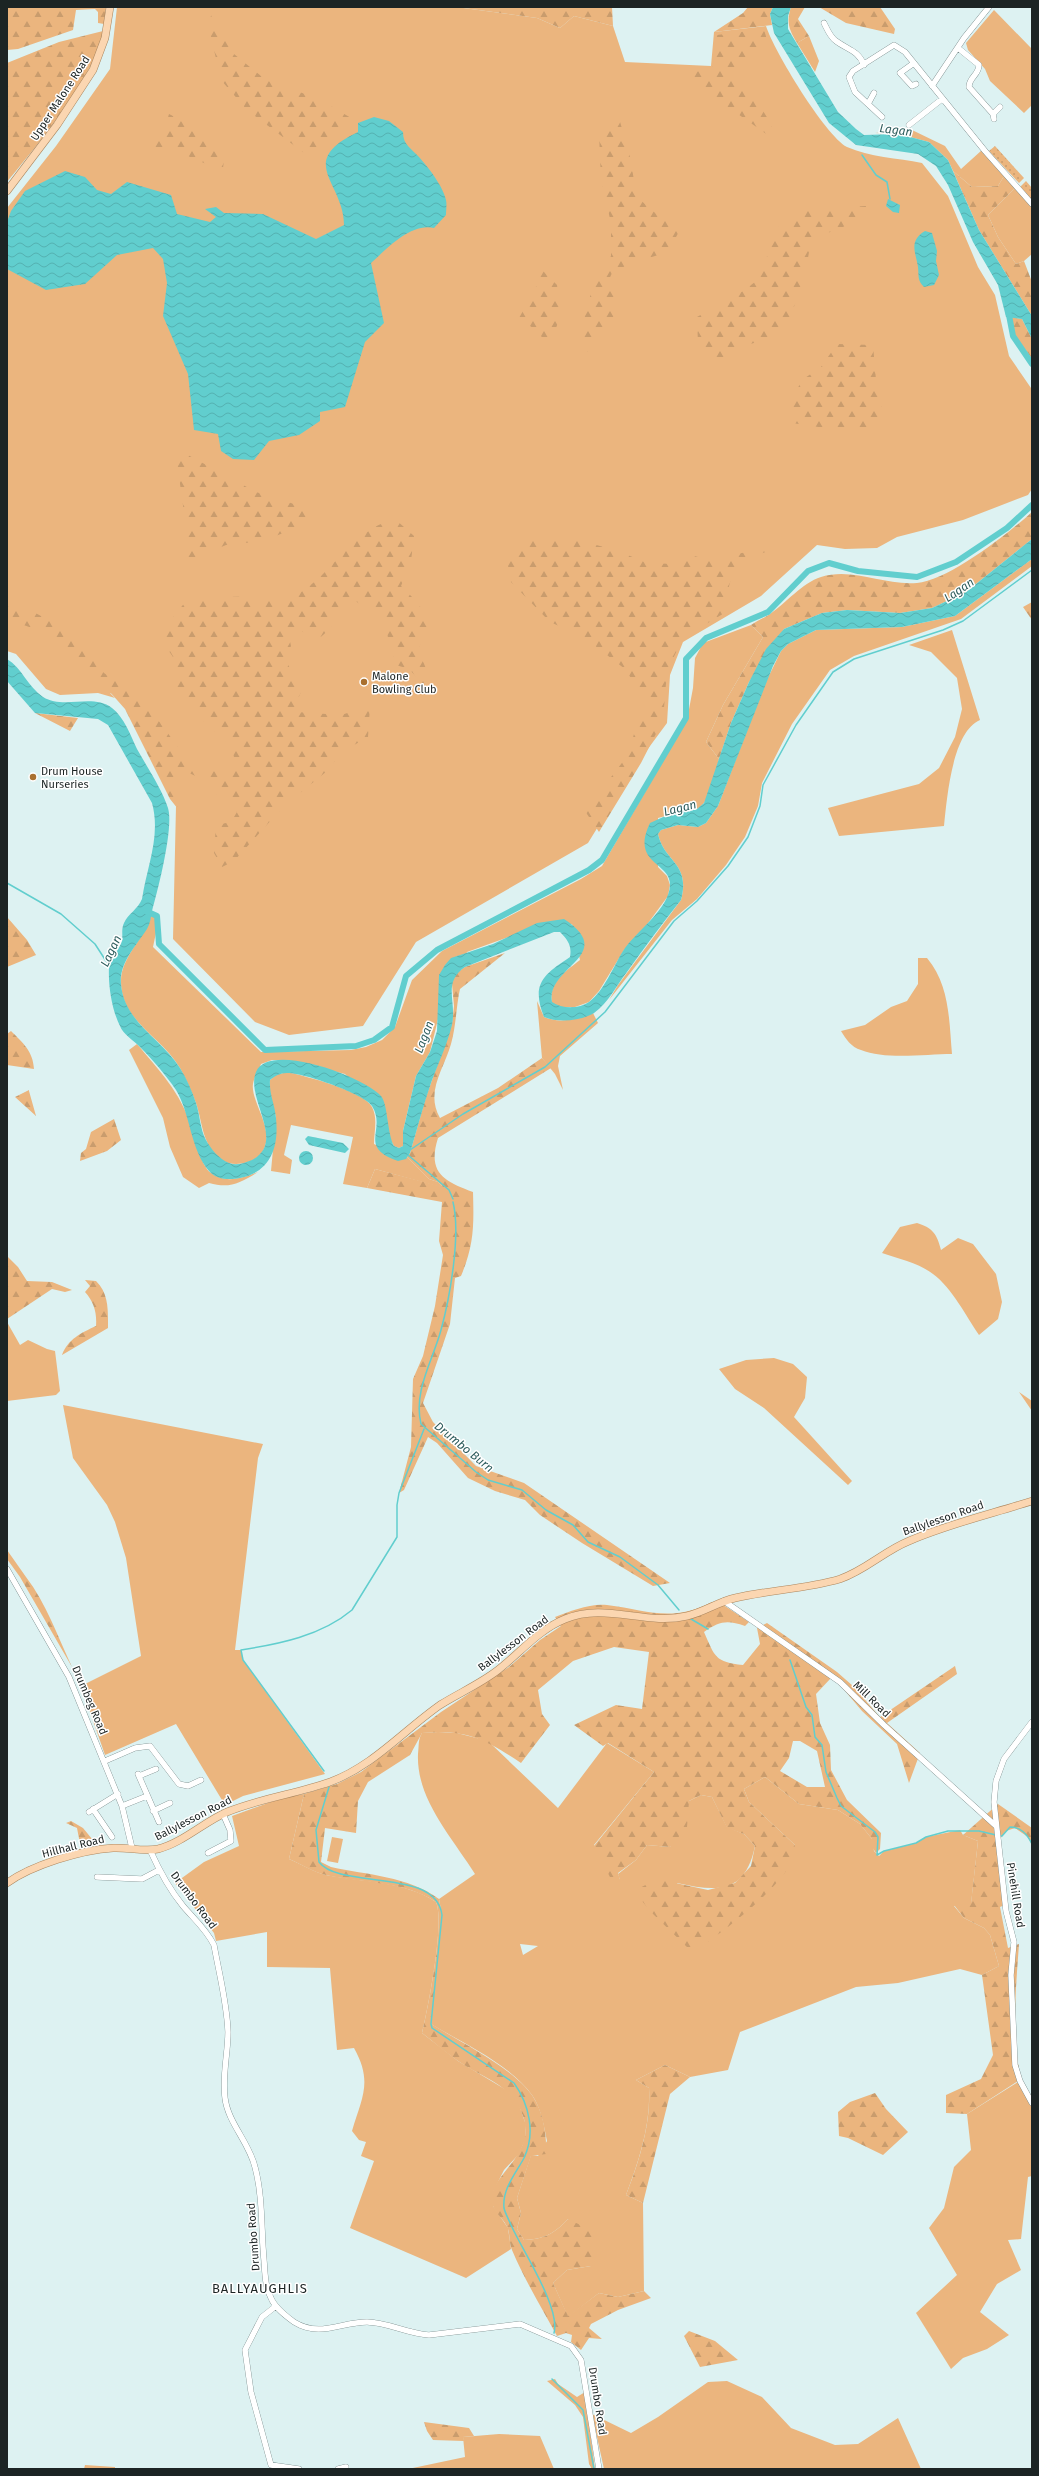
<svg xmlns="http://www.w3.org/2000/svg" width="1039" height="2476" viewBox="0 0 1039 2476" font-family="'Fira Sans',sans-serif">
	<style>
		.green { fill: #ebb57e; fill-rule: evenodd }
		.forest { fill: url(#forest-firs); fill-rule: evenodd }
		.garden { fill: url(#garden-dots) }
		.water { fill: url(#water-waves) }
		.lines { fill: none; stroke-linecap: round; stroke-linejoin: round }
		.stream { stroke: #61cece; stroke-width: 1.5 }
		.canal { stroke: #61cece; stroke-width: 6 }
		.minor-casing { stroke: #657979; stroke-width: 6 }
		.major-casing { stroke: #ab865e; stroke-width: 8 }
		.minor { stroke: #fff; stroke-width: 5.5 }
		.major { stroke: #fbd6b1; stroke-width: 7 }
		.poi-dot { fill: #a9702f; stroke: #fff; stroke-width: 1.5 }
		.labels { text-anchor: middle; stroke-width: 3; stroke-linejoin: round; paint-order: stroke }
		.street-label { font-size: 11px; fill: #1c2424; stroke: #fff }
		.poi-label { font-size: 11px; fill: #1c2424; stroke: #fff; text-anchor: start }
		.water-label { font-size: 12px; font-style: italic; fill: #2e5d5d; stroke: #fff }
		.quarter-label { font-size: 13px; letter-spacing: 1px; fill: #1c2424; stroke: #fff }
	</style>
	<defs>
		<pattern id="forest-firs" width="22" height="20" patternUnits="userSpaceOnUse"><rect width="22" height="20" fill="#ebb57e"/><path d="M5 1l3.5 6h-7zM16 11l3.5 6h-7z" fill="#c99c6d"/></pattern>
		<pattern id="garden-dots" width="8" height="8" patternUnits="userSpaceOnUse"><rect width="8" height="8" fill="#ebb57e"/><path d="M2 2h.1M6 6h.1" fill="none" stroke="#c99c6d" stroke-width="1.8" stroke-linecap="round"/></pattern>
		<pattern id="water-waves" width="16" height="10" patternUnits="userSpaceOnUse"><rect width="16" height="10" fill="#61cece"/><path d="M0 5q4-4 8 0t8 0" fill="none" stroke="#54b1b1"/></pattern>
	</defs>
	<rect width="100%" height="100%" fill="#ddf2f2"/>
	<path class="green" d="M117,7H456L537,18L560,28L574,16L613,26L625,62L711,66L714,32L766,26C774,51 825,135 847,147C869,157 898,158 922,163L948,196L978,267L995,295L1009,356L1031,388L1032,489L1028,495L963,520L897,537L877,548L845,549L817,545L761,596L683,642L670,675L667,723L636,765L588,843L416,942L363,1026L289,1035L255,1022L173,939L176,806L127,697L110,693L115,698L98,693L60,695L46,689L16,654L7,651V208L56,146L110,69Z
		M994,10L1032,49V105L1024,113L990,81L985,69L968,50L966,43Z
		M809,36L819,61L815,72L797,43Z
		M912,130L945,146L961,169L982,150L1004,176L998,186L972,187L953,171L948,160L929,142L899,134L875,133Z
		M1015,188L1032,207V254L1024,261L1016,264L998,237L988,215Z
		M1032,559V566L961,619L854,656L830,670L792,724L762,783L758,806L745,837L726,865L697,899L672,920L609,1000L618,985L681,900C691,863 664,862 658,834L661,830L678,825L698,827L706,823L718,806L764,686L781,651L788,644L816,630L902,627L955,616Z
		M751,625L763,637L723,705L706,742L719,759C715,773 711,802 697,809C689,814 670,814 658,818V867L667,876L670,885L668,896L643,930L624,950L599,991L589,1002L575,1007H558L552,1003C548,982 566,971 580,960L572,924L514,935L467,952L439,1015L430,1052L416,1076L403,1131V1146L399,1148L394,1146L388,1135L386,1121L345,1074L288,1060H272L261,1064C259,1070 254,1077 253,1084C250,1103 280,1134 259,1156C250,1164 232,1167 222,1160C202,1146 203,1124 196,1103C192,1092 186,1079 180,1068C162,1037 122,1022 121,983C120,957 145,939 151,915L155,917L157,928L153,947L261,1052L351,1050L366,1047L382,1040L395,1027L412,980L442,951L581,879L602,866L687,720L693,688L695,658L703,643Z
		M952,630L980,720C952,732 947,798 944,826L839,836L828,808L919,784L939,768L955,737L962,709L957,678L931,652L909,645Z
		M918,958H927C950,985 949,1021 952,1054C926,1054 885,1060 861,1050C851,1047 846,1039 841,1031L865,1025L891,1007L907,1001L918,984Z
		M537,1001L544,1017C560,1024 577,1019 593,1013L598,1023L560,1056L558,1066L563,1090L555,1074L542,1058Z
		M137,1044C159,1070 181,1093 191,1126C195,1138 201,1166 211,1173C226,1184 242,1178 258,1172C240,1183 230,1189 209,1183L199,1188L183,1177L170,1147L163,1118L129,1050Z
		M287,1072C305,1076 364,1091 372,1107C378,1118 374,1132 374,1144L405,1159L407,1157L429,1179L438,1182L444,1188L375,1169L367,1188L343,1184L353,1137L291,1125L284,1155L292,1160L290,1174L271,1171L276,1117L269,1092L270,1080L276,1075Z
		M917,1223C933,1228 937,1234 941,1250L958,1238L973,1244L996,1274L1002,1302L998,1319L979,1335C966,1316 952,1288 933,1274C919,1263 899,1259 882,1253L900,1227Z
		M7,1322L20,1345L28,1340L47,1349L55,1351L60,1391L56,1395L7,1401Z
		M774,1358L793,1364L807,1377L805,1398L794,1417L852,1481L848,1485L764,1408L735,1389L719,1369L746,1360Z
		M1019,1392L1032,1401V1411Z
		M63,1405L263,1444L258,1458L235,1650H241L243,1660L325,1774L243,1796L225,1805L176,1724L105,1755L81,1686L141,1656L126,1558L115,1522L107,1505L73,1458Z
		M7,1550L26,1577H20L7,1559Z
		M438,1732L457,1733L488,1741L558,1808L607,1743L654,1772L594,1845L620,1880L618,1874L636,1860L647,1845L670,1847L689,1801L701,1795L712,1797L727,1827L744,1834L755,1846C745,1894 718,1892 677,1883L688,1948L795,1845L749,1802L744,1789L765,1777L799,1804L838,1810L860,1824L872,1839L874,1851L879,1856L884,1851L916,1843L926,1837L960,1830L963,1835L978,1841L971,1904L954,1906L964,1918L984,1928L990,1935L999,1966L982,1975L960,1969L898,1983L856,1987L740,2032L728,2070L690,2077L665,2065L636,2080L649,2088C651,2124 639,2161 626,2195L643,2203L644,2291L618,2297L599,2293L568,2317L553,2283L567,2270L591,2266L568,2219C554,2234 544,2239 524,2240L517,2229L521,2213L517,2198L531,2155L538,2156L547,2141C544,2126 541,2108 532,2095C511,2065 461,2042 431,2024L442,1915L439,1899L475,1874C452,1837 416,1799 418,1754C419,1746 418,1739 422,1733ZM520,1944L538,1946L523,1955Z
		M304,1794L289,1859C301,1864 314,1872 326,1875C361,1882 405,1881 436,1902C445,1922 428,2008 422,2033L458,2061L508,2091L518,2102L526,2125L525,2140L519,2154L504,2170L493,2192V2206L508,2228L511,2249L466,2278L350,2228L374,2161L361,2156L366,2142L359,2140L352,2131C362,2097 373,2082 354,2048L337,2050L330,1968L267,1967V1932L216,1941L214,1933L175,1883L204,1862L239,1846L232,1816L282,1798Z
		M332,1837L343,1839L338,1863L327,1861Z
		M1018,2082L1032,2107V2176L1028,2177L1021,2239L1008,2240L1021,2270L997,2284L980,2312L1009,2335L987,2349L963,2358L951,2369L916,2313L957,2275L929,2228L944,2208L954,2167L971,2150L967,2114Z
		M555,2379L558,2384L577,2397L585,2392L595,2469H592L589,2464L583,2417L575,2405L547,2381Z
		M727,2381L762,2397L791,2428L835,2445L858,2444L898,2418L921,2469H604L592,2414L631,2433L658,2417L708,2382Z
		M499,2434L540,2436L554,2469H408L465,2457L463,2437Z
		M85,2465L115,2467V2469H84Z"/>
	<path class="forest" d="M106,7L104,24L98,23V12L95,9L76,10L73,30L18,49L7,50V8Z
		M204,7H209L215,30L225,37L234,54L266,80L319,99L351,118L321,144L316,162L247,110L221,80Z
		M456,7H612L613,26L574,16L560,28L537,18Z
		M748,7H773L770,14L772,25L714,32L743,13Z
		M791,7H805L798,19L809,36L797,43C789,30 786,22 791,7Z
		M819,7H880L895,29L894,34L846,23Z
		M764,29L768,44L737,64L735,77C748,92 775,120 775,140L712,96L687,73L712,69L717,35Z
		M103,31C98,73 35,148 7,182V63L59,42Z
		M169,114L179,119L224,160L223,168L211,166L181,153L152,146L163,134Z
		M618,115L629,152L637,197L662,219L683,224L668,252L629,264L612,273L606,286L619,300L610,327L587,352L582,326L593,286L611,256V223L601,180L599,133Z
		M953,171L972,187L998,186L1004,176L1015,188L988,215L998,237L1016,264L1024,261L1032,282V316L979,230Z
		M866,206L863,219L820,236L809,252L806,270L789,322L771,338L747,345L719,362L698,344L697,317L743,291L759,279L777,228L802,210Z
		M541,269L557,285L561,315L549,346L537,331L519,318L535,290Z
		M1011,317L1022,319L1032,339V359L1015,335Z
		M837,344L873,345L876,380L883,413L873,428L838,430L792,423L790,403L802,380L821,367Z
		M175,448L256,492L313,510L302,526L262,541L226,545L183,563L187,534Z
		M1032,512V539L966,592L932,608L900,613L847,610L822,613L784,629L749,682L731,723L719,759L706,742L723,705L763,637L751,625C757,621 764,618 770,614C786,603 802,583 821,577C853,567 885,586 917,583C948,581 1009,533 1032,512Z
		M395,519L414,536L411,561L401,586L419,604L428,626L418,650L431,680L423,684L409,669L396,665L383,620L354,600L332,616L331,628L315,642L298,628L288,632L291,646L285,658L301,692L297,701V712L341,715L370,706L368,737L342,752L327,771L283,807L234,861L222,867L214,853L216,825L231,822L237,812L229,799L217,795L211,783L189,773L175,785L178,809L170,799L125,709L86,665L43,632L7,619V601L26,608L73,633L104,673L136,695L151,710L193,768L226,773L237,766L230,745L199,717L177,690L173,657L158,635L187,600C210,597 231,596 254,597C264,597 281,601 290,598C332,579 346,532 395,519Z
		M546,537L582,541L618,551L647,563L674,564L694,556L718,562L735,554L777,548C737,561 728,569 726,612L683,638L667,671L663,720L641,763L599,832L585,811L628,755L636,727L649,706L625,669L594,645L566,629L550,622L511,582L506,555L519,544Z
		M1032,602V620L1023,607Z
		M35,713L78,718L70,731Z
		M7,917L27,940L36,955L7,967Z
		M505,953L460,989C456,1007 456,1027 451,1044C444,1069 425,1092 440,1118L498,1088L542,1058L551,1068L438,1138C427,1173 444,1181 473,1192C474,1226 474,1245 461,1276L455,1278L450,1324L423,1403L433,1422L476,1466L524,1483L670,1583L653,1586L582,1543L540,1515L525,1500L495,1491L468,1478L437,1443L428,1437L404,1490L399,1493L411,1447L413,1379L423,1356L435,1306L443,1255L439,1241L442,1202L367,1188L375,1169L443,1187L438,1182L429,1179L407,1157L410,1153L426,1097L452,1024L454,1006L452,984L455,974L465,967Z
		M11,1031C23,1043 33,1051 34,1069L7,1065V1034Z
		M29,1090V1091L36,1116L15,1097Z
		M114,1119L121,1140L107,1151L80,1161L81,1153L86,1149L91,1132Z
		M7,1256L18,1267L27,1281L52,1282L72,1290L65,1292L52,1289L7,1319Z
		M85,1280L96,1281C109,1294 108,1310 108,1328L62,1355C68,1339 81,1333 96,1326C97,1313 94,1302 85,1292L90,1286Z
		M20,1577H26C46,1603 58,1637 72,1667Z
		M712,1602L725,1606L749,1622L745,1626C727,1620 720,1621 704,1632C715,1657 715,1662 743,1665L760,1644L757,1628L767,1623L837,1672L853,1686L880,1717L955,1666L957,1674L887,1723L920,1753L909,1783L897,1744L862,1711L840,1685L831,1678L816,1694L820,1723L830,1745L831,1770L847,1800L881,1833L880,1849L876,1853L870,1844L872,1839L860,1824L838,1810L799,1804L765,1777L744,1789L749,1802L795,1845C793,1851 792,1860 789,1866C776,1891 721,1934 696,1950L688,1948L651,1912L634,1891L657,1879L708,1890L735,1883L751,1866L755,1846L744,1834L727,1828L712,1797L701,1795L689,1801L687,1827L670,1847L647,1845L636,1860L618,1873L620,1880L611,1879L594,1846L654,1772L608,1743L603,1746L574,1725L616,1705L642,1709L649,1652L614,1647L573,1661L538,1690L542,1714L550,1725L521,1763C485,1739 467,1729 422,1733L410,1755L368,1782L358,1801L356,1833L325,1828L321,1862L331,1867C367,1875 408,1876 439,1899L442,1915L431,2024C459,2041 513,2068 532,2095C543,2111 547,2134 546,2154L531,2156L517,2198L521,2213L517,2229L524,2240C544,2239 554,2234 568,2219L597,2233L591,2266L567,2270L553,2283L568,2316L599,2293L618,2297L644,2291L651,2298L618,2310L591,2324L589,2328L602,2339L589,2338L581,2350L571,2342L572,2335L566,2333L557,2336C542,2308 524,2279 512,2250C509,2243 510,2235 508,2229C505,2220 495,2213 493,2206C482,2178 538,2157 523,2116C512,2084 484,2079 458,2061C446,2053 434,2042 422,2033C428,2008 445,1922 436,1902C405,1881 361,1883 326,1875C313,1872 301,1864 289,1859L304,1794L337,1784L361,1772L441,1712L509,1667L540,1640L561,1626L555,1617C570,1611 591,1603 607,1605C648,1610 671,1623 712,1602ZM793,1741H800L817,1751L825,1787H807L780,1771L789,1758Z
		M998,1804L1032,1828V1845L1028,1837L1015,1828L1006,1831L1000,1839L1007,1904L1000,1907L1008,1948L1019,1944C1016,1987 1011,2036 1021,2079L967,2114L946,2113V2095L981,2079L993,2055L982,1975L999,1966L990,1935L984,1928L964,1918L954,1905L971,1903L978,1841L963,1835Z
		M71,1821L83,1828L97,1845L81,1849L77,1828L66,1823Z
		M665,2065L690,2077L670,2094L643,2203L626,2195C639,2162 651,2124 649,2088L636,2080Z
		M875,2093L886,2109L908,2132L883,2155L848,2138L839,2136L838,2112L850,2102Z
		M689,2331L715,2341L738,2360L700,2367L684,2336Z
		M424,2422L469,2428L474,2436L463,2437L464,2441L433,2440L427,2431Z"/>
	<path class="garden" d="M995,146L1024,178L1019,183L989,151Z
		M1026,181L1032,188V200L1020,187Z"/>
	<path class="water" d="M773,7H791L788,16V29L838,112L856,129L864,135L899,134L929,142L948,160L979,230L1032,316V339L1022,319L1006,317L998,285L973,242L948,185L936,166L918,154L856,145L829,123L774,33L770,14Z
		M374,117L389,121L403,132C403,145 411,148 419,157C428,167 443,186 446,200C447,204 446,211 446,215L434,228C410,223 387,249 371,263L384,323L365,342L345,407L320,412V421L299,435L269,441L254,460L233,459L221,451L218,434L194,430L188,374L163,316L167,283L163,259L153,248L117,255L85,284L46,290L7,269V222L11,211L25,191L65,171L85,177L97,190L111,194L127,182L171,195L177,214L210,222L216,217L205,209L216,207L224,213L263,214L316,239L344,225C344,182 295,162 358,132V123Z
		M888,199L900,205L899,213L893,212L886,206Z
		M925,231L932,233L937,251L936,261L939,275L934,285L924,287C917,280 919,276 918,267C916,253 908,241 925,231Z
		M1032,539V559L955,616L902,627L816,630L788,644L781,651L773,666L718,806L706,823L698,827L678,825L661,830L658,834C664,862 691,863 681,900C662,924 644,948 627,972C616,986 609,1002 594,1013C581,1021 558,1023 544,1017C531,984 543,975 570,957C572,946 568,940 560,932H554L465,967C442,983 457,1001 452,1025C447,1045 438,1064 431,1083C423,1106 417,1130 410,1153L406,1159L398,1161C357,1147 387,1130 372,1106C365,1094 301,1072 287,1073C280,1073 275,1076 270,1080C269,1094 275,1105 276,1118C279,1147 271,1172 240,1178C230,1180 216,1180 209,1171C190,1149 191,1115 176,1090C166,1075 152,1059 139,1046C133,1040 123,1034 120,1026C112,1010 108,986 109,967C109,962 120,948 122,941C123,935 121,929 124,923C128,914 138,909 142,899C147,866 161,836 152,803L108,725L98,719L35,713L7,681V659C22,668 28,687 43,697C64,710 92,693 112,708C124,717 131,736 137,749C147,767 162,789 168,808C174,827 158,890 152,911C151,917 150,924 147,929C136,946 119,963 121,984C124,1022 161,1038 180,1068C187,1079 192,1091 196,1103C200,1115 200,1129 206,1140C211,1149 219,1159 229,1163C237,1166 244,1163 252,1160C287,1142 245,1098 256,1072C269,1041 364,1077 381,1096C388,1104 387,1133 394,1146L399,1148L403,1146V1131L416,1076L430,1052L437,1031L439,975L445,965L451,958L493,944L537,923L564,919C619,955 545,967 552,1002C562,1009 579,1009 589,1002C604,991 613,967 623,951C635,932 669,910 670,885C671,862 630,864 650,823L672,813L697,809L704,803L731,723L749,682L766,649L784,629L822,613L847,610L900,613L932,608L966,592Z
		M308,1136L343,1143L349,1149L345,1153L309,1145L305,1139Z
		M299 1158a7 7 0 1 1 14 0a7 7 0 1 1-14 0Z"/>
	<g class="lines">
		<path class="stream" d="M862,155L876,175L887,182L890,199
			M7,883L61,914L95,944L106,961L111,964
			M410,1150L463,1114L545,1067L605,1012L674,921L697,901L728,866L748,837L760,806L763,785L796,725L833,672L854,659L943,630L963,621L1032,570
			M408,1155L449,1190L453,1199
			M453,1202C461,1235 450,1297 441,1330C433,1360 413,1391 421,1424L476,1472L488,1480L522,1490L546,1510L573,1525L588,1542L620,1557L658,1585L679,1610
			M691,1619L708,1629
			M790,1660L806,1707L812,1715L815,1737L822,1745L826,1772L837,1798L841,1806L875,1832L878,1837L877,1855L884,1851L916,1843L926,1837L948,1831H979L996,1835
			M324,1771L243,1660L241,1650C279,1644 321,1636 352,1610L397,1537V1505L399,1493L424,1429
			M329,1787L316,1830L319,1862C340,1890 436,1867 442,1915L431,2024L432,2028L514,2083C529,2104 536,2133 524,2158C516,2173 502,2189 504,2208C505,2213 509,2220 511,2225C522,2250 561,2308 554,2333
			M1000,1836H1002L1010,1827C1021,1827 1027,1834 1032,1844
			M552,2379L583,2410L594,2469"/>
		<path class="canal" d="M1008,310L1013,336L1032,364
			M146,911L157,916L159,944L265,1050L356,1046L374,1040L392,1027L406,976L437,950L589,870L602,860L686,718V659L706,638L768,612L808,571L829,563L858,571L917,577L956,562L1007,528L1032,505"/>
		<g class="minor-casing">
			<path id="minor" d="M824,23C827,29 830,37 836,41C848,50 858,50 864,65
				M958,48L979,65C979,75 969,77 969,87L993,114L994,119
				M914,63L900,73L912,86L916,84
				M932,86L964,38L989,7
				M868,104L874,93
				M993,114L1000,107
				M882,117L855,92L849,77L853,71L894,45L905,52L985,151L1032,204
				M909,125L942,99L944,101
				M7,1569L69,1677L122,1806L132,1848
				M724,1601L840,1682L884,1725L996,1826
				M1032,1722L1004,1759L996,1781L994,1802L1006,1911L1014,1942L1011,1975L1015,2065L1020,2081L1032,2103
				M105,1761L135,1748L150,1746L179,1784L188,1786L201,1780
				M138,1774L159,1822
				M139,1776L156,1769
				M122,1806L147,1796
				M93,1809L112,1837
				M153,1811L170,1803
				M89,1812L118,1794
				M150,1850C159,1870 169,1889 183,1906C194,1919 206,1929 214,1945C219,1973 227,2003 228,2032C228,2053 222,2076 225,2098C228,2123 249,2142 255,2167C263,2197 261,2229 264,2260C265,2273 265,2287 271,2298C275,2308 286,2316 294,2322C320,2338 341,2322 367,2322C387,2322 408,2334 429,2335L520,2324L571,2346L581,2360L599,2469
				M208,1853L231,1841L230,1830L223,1814
				M97,1877L142,1879L159,1870
				M276,2306L262,2317L245,2350L251,2392L271,2465L299,2469
				M338,2469L346,2467"/>
		</g>
		<g class="major-casing">
			<path id="major" d="M7,191L57,125L93,70L105,38L110,7
				M7,1883C32,1865 81,1850 113,1848C127,1847 143,1852 158,1849C182,1843 204,1822 227,1812C261,1798 296,1794 330,1782C373,1766 403,1731 440,1705C459,1693 480,1684 498,1670C520,1653 538,1630 565,1619C605,1602 646,1626 687,1616C704,1612 718,1602 735,1598C769,1590 806,1589 840,1579C866,1570 884,1551 909,1541C948,1524 991,1514 1032,1501"/>
		</g>
		<use href="#minor" class="minor"/>
		<use href="#major" class="major"/>
	</g>
	<g class="poi-dot">
		<circle cx="364" cy="682" r="4"/>
		<circle cx="33" cy="777" r="4"/>
	</g>
	<g class="labels">
		<g class="street-label">
			<text transform="translate(60 98) rotate(-57)" y="4">Upper Malone Road</text>
			<text transform="translate(943 1518) rotate(-19)" y="4">Ballylesson Road</text>
			<text transform="translate(513 1643) rotate(-37)" y="4">Ballylesson Road</text>
			<text transform="translate(872 1699) rotate(44)" y="4">Mill Road</text>
			<text transform="translate(90 1700) rotate(67)" y="4">Drumbeg Road</text>
			<text transform="translate(193 1818) rotate(-27)" y="4">Ballylesson Road</text>
			<text transform="translate(73 1846) rotate(-14)" y="4">Hillhall Road</text>
			<text transform="translate(1016 1895) rotate(81)" y="4">Pinehill Road</text>
			<text transform="translate(194 1900) rotate(53)" y="4">Drumbo Road</text>
			<text transform="translate(253 2237) rotate(-94)" y="4">Drumbo Road</text>
			<text transform="translate(598 2401) rotate(81)" y="4">Drumbo Road</text>
		</g>
		<g class="poi-label">
			<text x="372" y="680">Malone<tspan x="372" dy="13">Bowling Club</tspan></text>
			<text x="41" y="775">Drum House<tspan x="41" dy="13">Nurseries</tspan></text>
		</g>
		<g class="water-label">
			<text transform="translate(896 130) rotate(7)" y="4">Lagan</text>
			<text transform="translate(959 590) rotate(-34)" y="4">Lagan</text>
			<text transform="translate(680 808) rotate(-14)" y="4">Lagan</text>
			<text transform="translate(111 951) rotate(-65)" y="4">Lagan</text>
			<text transform="translate(424 1037) rotate(-69)" y="4">Lagan</text>
			<text transform="translate(464 1447) rotate(39)" y="4">Drumbo Burn</text>
		</g>
		<g class="quarter-label">
			<text x="260" y="2293">BALLYAUGHLIS</text>
		</g>
	</g>
	<rect width="1039" height="2476" fill="none" stroke="#1c2424" stroke-width="16"/>
</svg>
